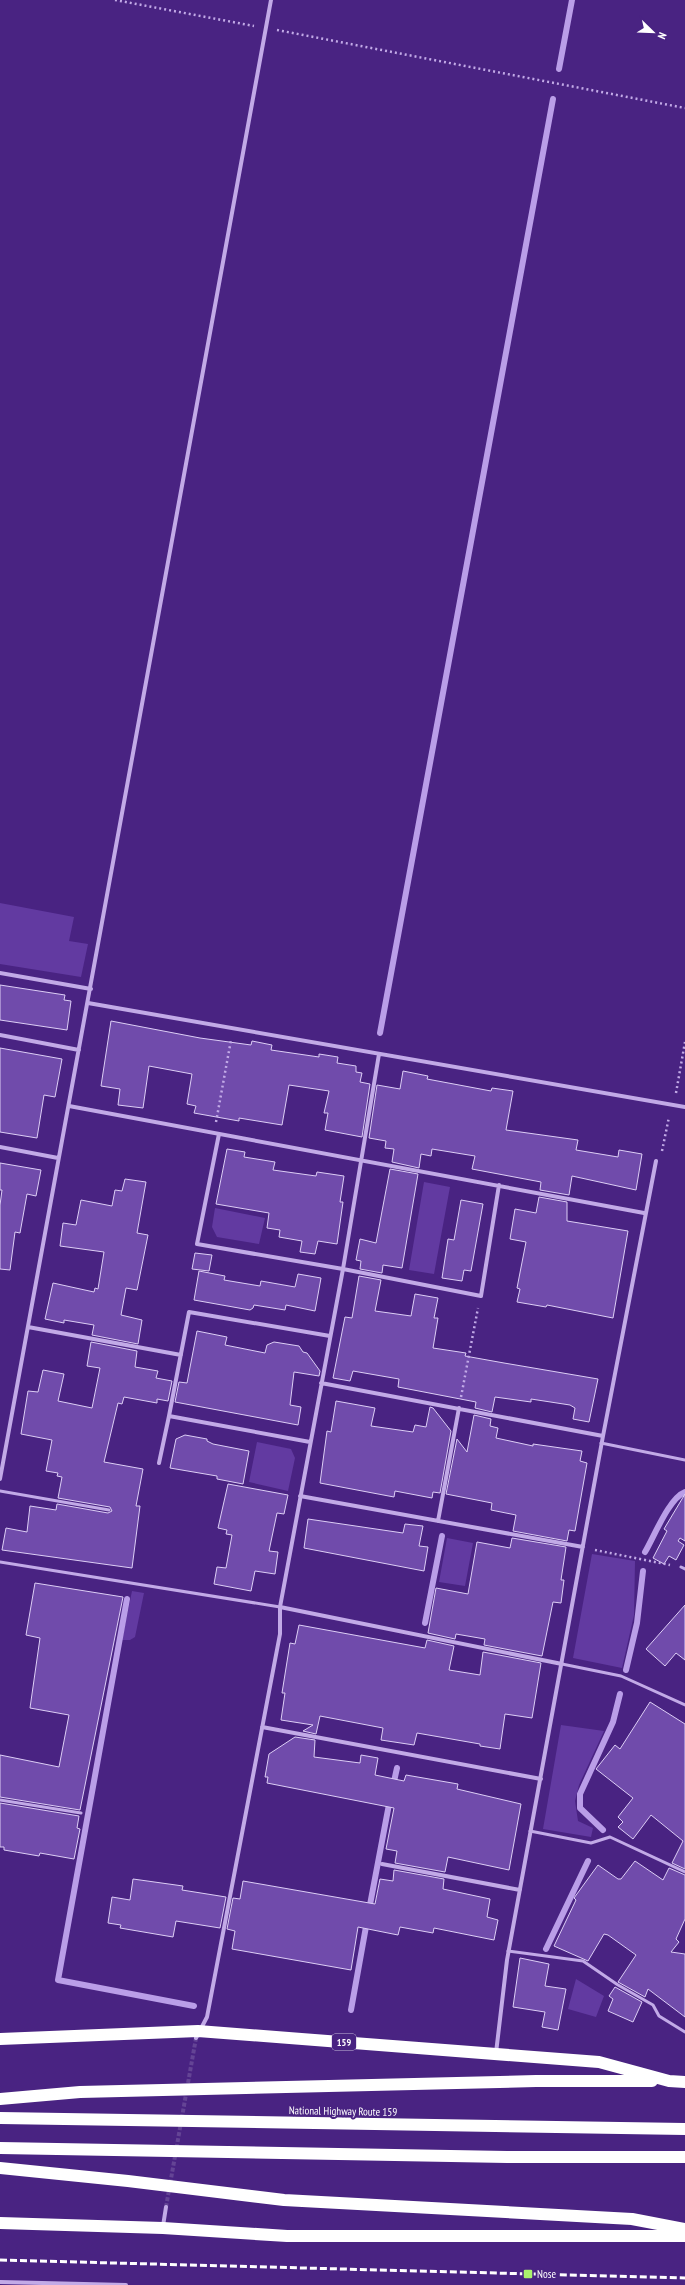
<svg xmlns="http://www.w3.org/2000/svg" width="685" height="2285" viewBox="0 0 685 2285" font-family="'PT Sans Narrow',sans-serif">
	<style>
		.green { fill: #623aa1 }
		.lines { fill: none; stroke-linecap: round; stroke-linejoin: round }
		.stream { stroke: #ba9ee8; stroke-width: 6 }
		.building { fill: #704bab; stroke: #ddcef6 }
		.street-tunnel { stroke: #644495; stroke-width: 4; stroke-dasharray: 4 2; stroke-linecap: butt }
		.path { stroke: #c2aae7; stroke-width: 2.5; stroke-dasharray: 2 3; stroke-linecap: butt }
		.lane { stroke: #c2aae7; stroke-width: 3 }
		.street { stroke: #c2aae7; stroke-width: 4 }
		.highway { stroke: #fff; stroke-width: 12 }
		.rail { stroke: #fff; stroke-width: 3; stroke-dasharray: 7 3; stroke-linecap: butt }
		.poi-dot { fill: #aaf36d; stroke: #492382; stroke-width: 1.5 }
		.labels { text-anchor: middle; stroke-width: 4; stroke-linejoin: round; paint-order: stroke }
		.shield { fill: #492382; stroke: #c8bdda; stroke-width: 1 }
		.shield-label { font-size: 10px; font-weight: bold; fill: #fff }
		.street-label { font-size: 11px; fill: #fff; stroke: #492382 }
		.poi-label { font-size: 11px; fill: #fff; stroke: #492382; text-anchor: start }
	</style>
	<rect width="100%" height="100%" fill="#492382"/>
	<path class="green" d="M0,903L74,917L69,941L88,944L81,977L0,964Z
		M424,1182L450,1187L434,1274L409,1270Z
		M215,1208L265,1218L259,1244L217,1237L212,1227Z
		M257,1442L291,1449L295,1458L288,1491L249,1482Z
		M447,1538L473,1543L465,1586L439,1582Z
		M592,1554L635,1561L634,1615L622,1668L573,1658Z
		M132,1591L144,1593L135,1637L130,1640H122Z
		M561,1725L604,1731L579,1785L575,1801L578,1821L593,1828L591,1837L543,1829Z
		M576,1979L604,1996L596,2017L568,2009Z"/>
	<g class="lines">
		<path class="stream" d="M559,69L572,0
			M380,1033L553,99
			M645,1552C654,1537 669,1498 685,1492
			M127,1599L58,1980L194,2006
			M425,1623L442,1536
			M626,1670L637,1623L643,1571
			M393,1786L397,1768
			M603,1830L580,1808V1794L613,1722L620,1694
			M369,1910L390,1799
			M546,1949L588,1861
			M351,2010L367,1921"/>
	</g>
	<path class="building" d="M0,985L65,995L64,1000L71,1001L67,1030L0,1020Z
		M111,1021L200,1038L251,1045L252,1041L272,1045L271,1050L319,1057V1054L338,1057L337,1063L356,1066V1072L362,1073L360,1082L370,1084L362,1137L325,1130L328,1113H324L329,1091L289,1085L282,1125L239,1118V1121L194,1113L196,1106L187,1104L192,1074L149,1066L143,1108L118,1105L120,1089L101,1086Z
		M0,1048L62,1059L55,1097L44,1095L37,1138L0,1132Z
		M403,1071L428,1076L427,1079L491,1091L492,1088L513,1091L506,1130L578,1140L576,1150L618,1157L619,1150L642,1154L636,1190L572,1176L569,1195L540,1190L541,1182L472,1169L475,1156L432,1149L431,1156L421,1154L419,1168L392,1162L394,1149L385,1148L386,1141L369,1138L377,1085L400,1089Z
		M227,1149L245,1152L244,1157L275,1162L273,1170L316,1176L317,1172L344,1176L340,1202H343L337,1244L318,1241L315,1254L300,1252L302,1241L279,1237L280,1230L267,1228L269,1213L216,1204Z
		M0,1163L41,1170L36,1196L27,1194L20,1233L15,1232L10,1270L0,1269V1205L2,1190H0Z
		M390,1169L418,1174L402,1268L383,1265L382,1273L360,1269L361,1261L356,1260L360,1239L376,1243Z
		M125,1179L146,1182L137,1233L148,1235L137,1290L126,1288L121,1315L142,1320L138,1344L92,1335L94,1325L64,1320V1323L45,1319L53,1283L94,1292L95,1288L98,1289L104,1252L60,1246L63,1223L76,1225L81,1200L112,1206L115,1190L122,1191Z
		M539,1197L567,1202V1221L628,1231L613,1318L547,1305L546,1307L517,1302L520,1289L517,1288L526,1242L510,1239L515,1209L536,1213Z
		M461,1200L483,1204L471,1271L464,1270L462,1281L442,1278L448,1239L454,1240Z
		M195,1253L212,1255L209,1271L192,1269Z
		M199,1271L225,1276L224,1280L260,1286L261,1281L295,1287L298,1274L321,1278L315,1311L286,1305L285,1310L254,1305L253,1308L250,1310L194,1300Z
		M359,1276L381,1280L375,1311L411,1316L415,1294L438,1298L434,1318H438L433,1348L466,1353L465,1356L504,1363L598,1379L589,1422L573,1419L575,1408L570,1405L531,1399V1402L495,1397L492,1412L475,1408L476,1402L398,1387L399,1379L353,1371L350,1381L333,1378L345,1317L352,1318Z
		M197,1331L227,1337L225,1345L265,1353L267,1345L274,1342L299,1346L303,1352L307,1353L320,1371L319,1376L294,1372L290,1405L301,1407L298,1425L175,1402L179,1382L187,1383Z
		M91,1342L137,1351L135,1367L158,1371L156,1378L172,1381L168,1401L157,1399V1403L124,1397L122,1404L118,1403L104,1462L143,1469L136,1506H140L132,1568L2,1550L6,1528L27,1532L30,1506L56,1510L57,1504L108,1513L112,1511L110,1507L58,1498L62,1477L57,1476L58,1473L46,1471L52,1440L21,1434L28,1391L38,1392L43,1370L64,1374L58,1401L92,1408L100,1368L87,1366Z
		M336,1401L375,1408L371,1426L413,1432L415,1425L426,1427L430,1407L433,1408L451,1431L440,1493L433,1492L432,1498L395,1491L394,1497L320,1483L327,1431L331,1432Z
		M474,1415L491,1419L490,1426L498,1428L496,1438L533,1446V1444L582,1451L580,1461L587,1463L575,1531L569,1530L567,1541L513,1531L516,1515L491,1510L492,1503L446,1494L457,1439L467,1452Z
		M185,1435L207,1439V1441L213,1444L249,1451L243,1484L217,1479V1476L170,1468L176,1439Z
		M228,1484L288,1495L284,1514L277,1513L269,1551L278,1552L275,1574L255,1571L251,1591L214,1584L217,1567L226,1568L232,1535L226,1534L227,1530L218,1528Z
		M685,1494V1541L680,1538L678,1541L684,1545L676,1560L669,1556L664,1564L653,1558L667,1531L664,1529Z
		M308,1519L403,1533L405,1524L423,1526L419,1546L428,1547L424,1571L304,1548Z
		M512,1538L566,1547L561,1580H564L561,1603L553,1602L542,1656L484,1645L485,1639L456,1634L455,1639L428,1633L436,1588L468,1594L477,1542L510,1548Z
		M35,1583L123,1597L80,1810L0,1797V1755L59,1767L69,1715L30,1708L40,1638L26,1635Z
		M685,1605V1660L676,1653L665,1666L646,1649Z
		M299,1625L425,1648L427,1640L454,1646L449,1670L480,1675L483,1652L541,1663L532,1718L505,1714L500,1749L480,1746V1744L417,1733L414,1745L381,1740L383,1728L320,1716L316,1734L303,1731L313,1725L281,1720L285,1693H282L290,1643L295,1644Z
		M650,1702L685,1724V1869L672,1863L683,1841L651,1815L633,1839L618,1827L623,1822L618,1817L633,1798L596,1769L615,1745L620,1749Z
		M295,1737L315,1740L314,1757L360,1763L361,1755L378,1758L375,1775L404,1781L406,1775L458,1784L457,1789L521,1804L509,1870L448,1857L445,1872L395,1863L397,1851L386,1849L394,1808L267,1783L268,1777H265L269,1754Z
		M0,1803L79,1816L77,1828L80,1829L74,1859L40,1853L39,1856L4,1850V1847H0Z
		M635,1861L663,1880L669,1868L685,1875V1919L676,1939L679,1942L671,1952L685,1954V2017L648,1989L645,1997L618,1982L636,1955L608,1935L604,1934L588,1961L554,1946L576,1900L574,1898L598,1865L618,1879H621Z
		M394,1870L444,1879L443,1889L490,1899L487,1917L498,1920L494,1940L434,1928L433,1933L400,1927L398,1935L358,1927L351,1970L232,1949L235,1931L227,1929L233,1898L240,1899L243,1881L375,1904L380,1879L393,1881Z
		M133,1879L183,1886L182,1890L226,1897L220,1928L176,1921L173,1937L120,1928L121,1925L108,1923L112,1897L130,1900Z
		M520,1958L549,1964L545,1986L566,1989L558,2030L542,2027L545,2012L513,2007Z
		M615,1987L642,2002L633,2022L608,2011L613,1999L609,1996Z"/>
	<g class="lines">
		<path class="street-tunnel" d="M166,2207L196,2038"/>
		<path class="path" d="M115,0L254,26
			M277,30L685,108
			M676,1093L685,1042
			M216,1122L231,1040
			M662,1151L669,1117
			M461,1397L478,1308
			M595,1550L670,1565"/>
		<path class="lane" d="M601,1443L685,1460
			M0,1491L109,1510
			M0,1562L280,1607
			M681,1567L685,1569
			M562,1664L621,1676L685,1705
			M0,1800L81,1813
			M530,1831L591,1843L610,1837L685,1872
			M508,1951L583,1961L618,1985L653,2005L659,2016L685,2032"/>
		<path class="street" d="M0,973L91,989
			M88,1003L685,1107
			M0,1035L79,1050
			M69,1106L644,1213
			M219,1134L197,1244L343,1269L481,1296L499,1185
			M0,1147L58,1158
			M28,1327L181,1355
			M321,1383L603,1436
			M310,1442L169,1416L189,1312L330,1336
			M159,1463L169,1416
			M0,1479L271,0
			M300,1496L583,1547
			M438,1521L459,1408
			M280,1607L562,1664
			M262,1727L541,1779
			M382,1864L520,1890
			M196,2038L207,2017L280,1634V1607L343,1269L379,1054
			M496,2053L507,1960L603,1436L656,1161
			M163,2226L166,2207
			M0,2282L126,2285"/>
		<path class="highway" d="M0,2039L198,2031L599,2062L669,2081L685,2082
			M0,2099L80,2092L536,2081H652
			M0,2118L685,2129
			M0,2148L507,2157H685
			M0,2168L128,2181L284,2200L632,2219L685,2229
			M0,2223L163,2228L287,2236H685"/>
		<path class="rail" d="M0,2260L685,2278"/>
	</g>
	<rect class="poi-dot" x="523" y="2269" width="10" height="10" rx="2"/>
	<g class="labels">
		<rect class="shield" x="332" y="2034" width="24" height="16" rx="3"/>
		<g class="shield-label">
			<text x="344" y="2046">159</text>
		</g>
		<g class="street-label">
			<text transform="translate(343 2111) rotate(1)" y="4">National Highway Route 159</text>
		</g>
		<g class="poi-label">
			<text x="537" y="2278">Nose</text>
		</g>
	</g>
	<g transform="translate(653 32) rotate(113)" stroke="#492382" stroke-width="3" paint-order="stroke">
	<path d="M0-3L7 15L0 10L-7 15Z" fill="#ffffff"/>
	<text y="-6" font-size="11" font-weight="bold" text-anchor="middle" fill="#ffffff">N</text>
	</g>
</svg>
